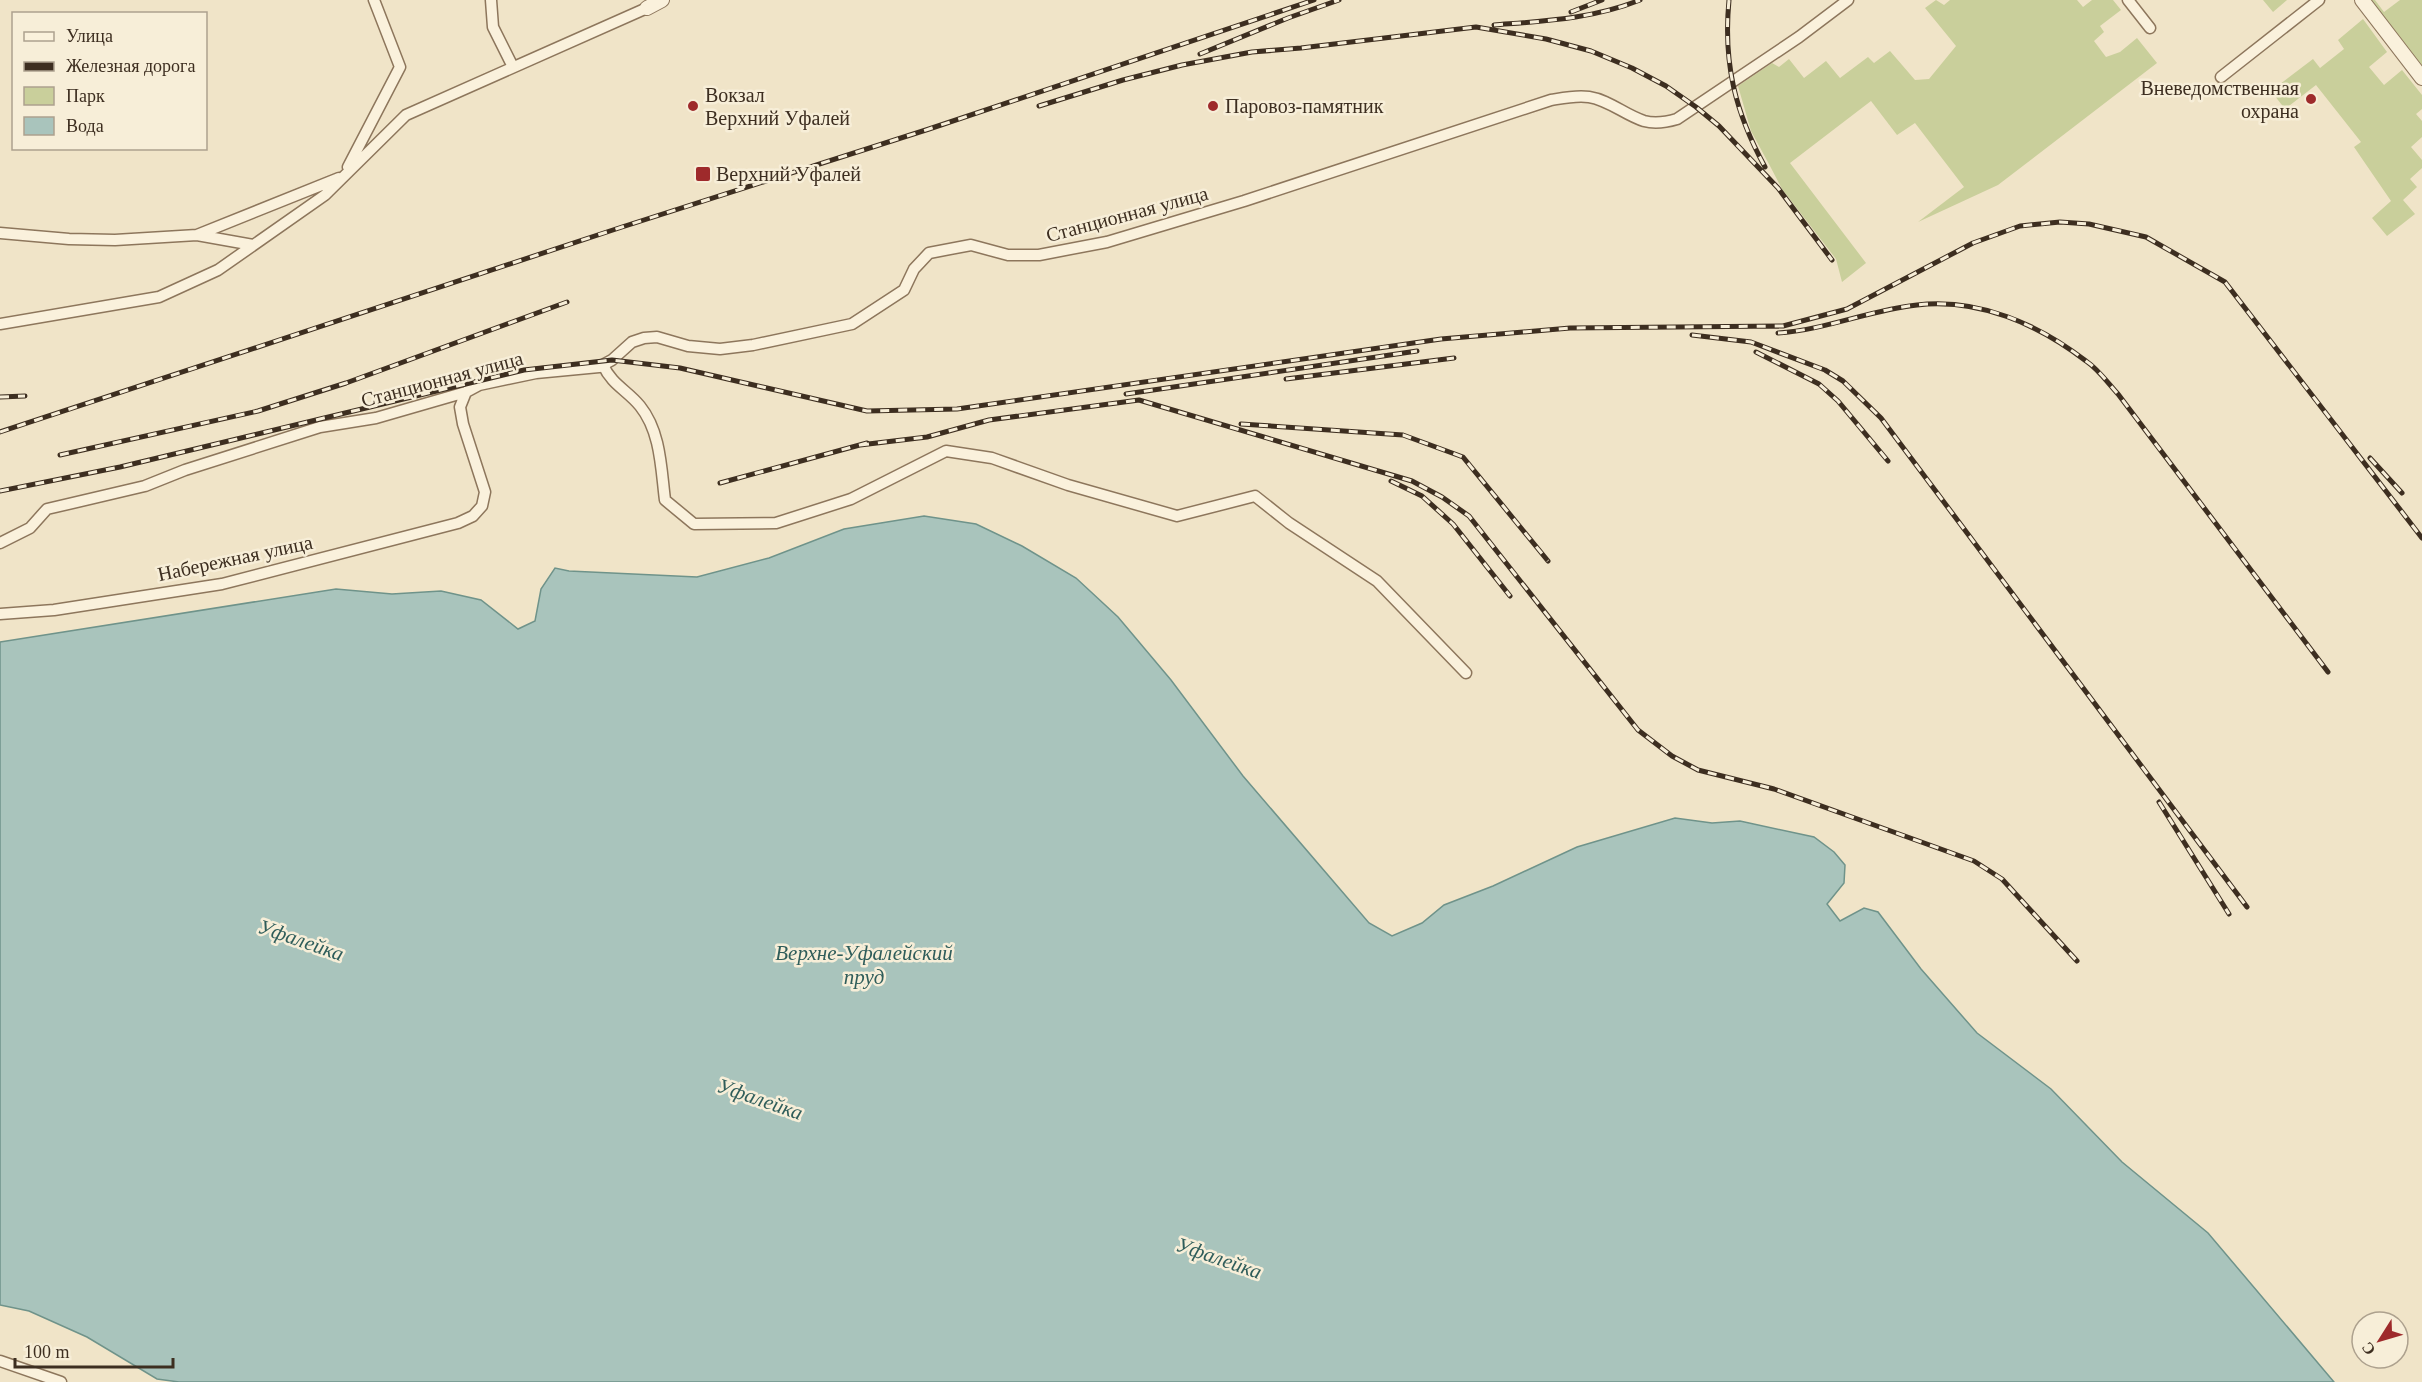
<svg xmlns="http://www.w3.org/2000/svg" width="2422" height="1382" viewBox="0 0 2422 1382" font-family="'Times New Roman',serif">
	<style>
		.green { fill: #c9cf9b }
		.water { fill: #a9c4bc; stroke: #6f938a; stroke-width: 1.5 }
		.lines { fill: none; stroke-linecap: round; stroke-linejoin: round }
		.minor-casing { stroke: #8d765c; stroke-width: 13 }
		.tertiary-casing { stroke: #8d765c; stroke-width: 16 }
		.minor { stroke: #faf1dc; stroke-width: 10 }
		.tertiary { stroke: #faf1dc; stroke-width: 14 }
		.rail-casing { stroke: #3d2e20; stroke-width: 5 }
		.rail { stroke: #f7eed8; stroke-width: 3; stroke-dasharray: 9; stroke-linecap: butt }
		.poi-dot { fill: #9e2a2b; stroke: #f7eed8; stroke-width: 2 }
		.labels { text-anchor: middle; stroke-width: 5; stroke-linejoin: round; paint-order: stroke }
		.poi-label { font-size: 20px; fill: #3d2e20; stroke: #f7eed8; text-anchor: start }
		.street-label { font-size: 20px; fill: #3d2e20; stroke: #f7eed8 }
		.water-label { font-size: 21px; font-style: italic; fill: #2f5d5a; stroke: #f7eed8 }
	</style>
	<rect width="100%" height="100%" fill="#f0e4c8"/>
	<path class="green" d="M1936,0L1944,5L1950,0H2077L2083,7L2092,0H2113L2121,10L2100,26L2104,32L2094,41L2106,57L2120,52L2137,38L2157,63L1998,185L1918,222L1964,187L1915,123L1897,135L1871,101L1790,163L1866,263L1842,282L1836,259L1782,189L1770,166L1751,131L1738,86L1772,63L1779,67L1789,59L1804,78L1826,61L1840,78L1868,57L1874,63L1890,51L1915,80L1929,79L1956,46L1925,8Z
		M2263,0H2287L2273,12Z
		M2369,0H2375L2384,12L2400,0H2422V67Z
		M2363,19L2387,52L2369,67L2384,85L2402,70L2422,95V109L2416,114L2422,121V137L2411,147L2422,160V168L2410,179L2417,187L2403,200L2415,214L2387,236L2372,218L2391,201L2354,147L2361,142L2316,85L2285,109L2271,91L2313,59L2320,68L2344,49L2338,40Z"/>
	<path class="water" d="M924,516L976,524L1022,546L1076,578L1118,617L1171,680L1243,776L1369,923L1392,936L1422,923L1444,905L1493,886L1577,847L1675,818L1712,823L1740,821L1814,837L1834,852L1845,865L1844,883L1827,904L1840,921L1864,908L1878,912L1921,969L1977,1033L2051,1089L2122,1162L2208,1233L2334,1382H179L157,1379L87,1337L29,1311L0,1305V642L336,589L392,594L441,591L481,600L518,629L535,621L541,589L555,568L569,571L697,577L769,558L844,529Z"/>
	<g class="lines">
		<g class="minor-casing">
			<path id="minor" d="M491,0L493,27L513,67
				M2128,0L2150,28
				M2221,77L2319,0
				M348,167L400,67L374,0
				M0,233L69,239L115,240L197,235L253,245
				M197,235L339,178
				M0,324L159,297L218,270L325,195L406,115L647,8
				M603,365C612,385 627,390 640,406C661,432 661,469 665,500L694,524L776,523L851,499L946,451L992,458L1068,485L1177,516L1255,496L1289,523L1377,581L1466,673
				M0,543L30,528L47,509L145,486L185,470L320,427L376,418L466,392L479,385L536,373L599,367L612,360L632,342L644,338L657,337L688,346L720,349L753,345L852,324L904,290L914,269L929,253L971,245L1008,255H1039L1107,242L1244,201L1551,100C1563,98 1576,95 1589,97C1609,100 1625,115 1644,121C1655,124 1667,122 1677,119L1799,37L1848,0
				M0,614L54,610L222,584L458,523L473,516L482,506L485,492L463,424L460,407L466,392
				M0,1361L61,1382"/>
		</g>
		<g class="tertiary-casing">
			<path id="tertiary" d="M2362,0L2422,78
				M647,8L662,0"/>
		</g>
		<use href="#minor" class="minor"/>
		<use href="#tertiary" class="tertiary"/>
		<g class="rail-casing">
			<path id="rail" d="M1729,0C1723,63 1735,112 1765,167
				M1571,12L1602,0
				M1494,25C1544,21 1593,19 1640,0
				M1200,54L1288,18L1339,0
				M1039,106L1123,80L1182,65L1252,52L1301,48L1476,27L1546,39L1591,51L1632,68L1666,86L1696,107L1719,126L1778,188L1832,260
				M1778,333C1825,330 1870,310 1917,305C1979,298 2038,324 2086,361C2098,369 2108,383 2118,394L2328,672
				M1692,335L1751,342L1825,370L1843,381L1881,418L2247,907
				M1756,352L1819,384L1838,401L1888,461
				M1286,379L1454,358
				M1126,394L1417,351
				M0,397L25,396
				M1241,424L1403,435L1463,457L1548,561
				M0,432L622,227L929,129L1314,0
				M860,445L927,437L989,420L1139,400L1412,481L1442,497L1469,516L1638,730L1672,756L1698,770L1774,789L1974,861L2002,879L2077,961
				M60,455L258,411L346,383L567,302
				M2370,458L2402,493
				M1391,481L1422,496L1453,524L1510,596
				M720,483L867,443
				M0,491L120,467L524,370L612,360L680,368L867,411L957,409L1441,339L1570,328L1783,326L1847,309L1973,243L2020,226L2060,222L2089,224L2146,237L2225,282L2422,538
				M2159,802L2229,914"/>
		</g>
		<use href="#rail" class="rail"/>
	</g>
	<g class="poi-dot">
		<circle cx="2311" cy="99" r="6"/>
		<circle cx="693" cy="106" r="6"/>
		<circle cx="1213" cy="106" r="6"/>
		<rect x="695" y="166" width="16" height="16" rx="3"/>
	</g>
	<g class="labels">
		<g class="poi-label">
			<text x="2299" y="95" text-anchor="end">Вневедомственная<tspan x="2299" dy="23">охрана</tspan></text>
			<text x="705" y="102">Вокзал<tspan x="705" dy="23">Верхний Уфалей</tspan></text>
			<text x="1225" y="113">Паровоз-памятник</text>
			<text x="716" y="181">Верхний Уфалей</text>
		</g>
		<g class="street-label">
			<text transform="translate(1127 214) rotate(-15)" y="7">Станционная улица</text>
			<text transform="translate(442 379) rotate(-15)" y="7">Станционная улица</text>
			<text transform="translate(235 558) rotate(-12)" y="7">Набережная улица</text>
		</g>
		<g class="water-label">
			<text transform="translate(301 940) rotate(19)" y="7">Уфалейка</text>
			<text x="864" y="960">Верхне-Уфалейский<tspan x="864" dy="24">пруд</tspan></text>
			<text transform="translate(760 1099) rotate(19)" y="7">Уфалейка</text>
			<text transform="translate(1219 1258) rotate(19)" y="7">Уфалейка</text>
		</g>
	</g>
	<rect x="12" y="12" width="195" height="138" fill="#f7eed8" stroke="#ada18e" stroke-width="1.5"/>
	<rect x="24" y="32" width="30" height="9" fill="#faf1dc" stroke="#ada18e" stroke-width="1.5"/>
	<text x="66" y="42" font-size="18" fill="#3d2e20">Улица</text>
	<rect x="24" y="62" width="30" height="9" fill="#3d2e20" stroke="#ada18e" stroke-width="1.5"/>
	<text x="66" y="72" font-size="18" fill="#3d2e20">Железная дорога</text>
	<rect x="24" y="87" width="30" height="18" fill="#c9cf9b" stroke="#ada18e" stroke-width="1.5"/>
	<text x="66" y="102" font-size="18" fill="#3d2e20">Парк</text>
	<rect x="24" y="117" width="30" height="18" fill="#a9c4bc" stroke="#ada18e" stroke-width="1.5"/>
	<text x="66" y="132" font-size="18" fill="#3d2e20">Вода</text>
	<g transform="translate(2380 1340) rotate(233)"><circle r="28" fill="#f7eed8" stroke="#ada18e" stroke-width="1.5"/>
	<path d="M0-4.5L10 22L0 15L-10 22Z" fill="#9e2a2b"/>
	<text y="-9" font-size="16" font-weight="bold" text-anchor="middle" fill="#3d2e20">С</text>
	</g>
	<path d="M15 1358v9h158v-9" fill="none" stroke="#3d2e20" stroke-width="3"/>
	<text x="24" y="1358" font-size="18" fill="#3d2e20" stroke="#f7eed8" stroke-width="4.5" paint-order="stroke">100 m</text>
</svg>
